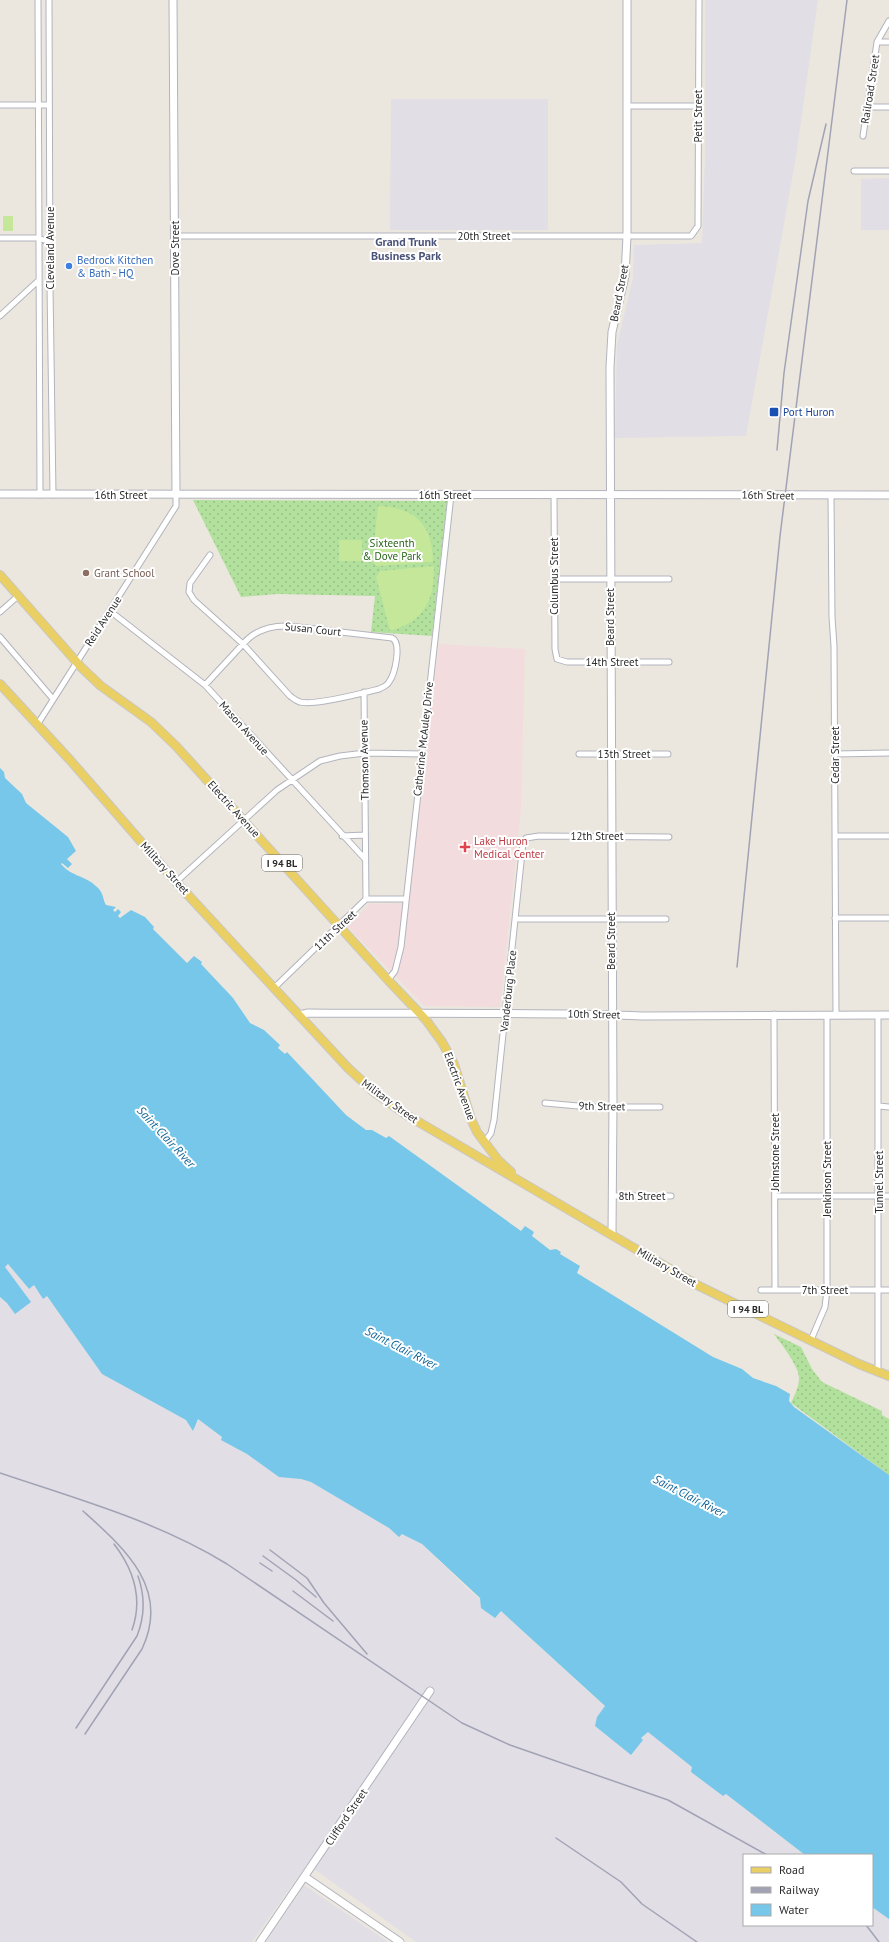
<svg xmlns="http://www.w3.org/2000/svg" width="889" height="1942" viewBox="0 0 889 1942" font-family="'PT Sans',sans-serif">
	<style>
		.industrial { fill: #e1dee5 }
		.medical { fill: #f3dcdd }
		.grass { fill: url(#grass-dots) }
		.pitch { fill: #c4e79a }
		.water { fill: #76c7e9 }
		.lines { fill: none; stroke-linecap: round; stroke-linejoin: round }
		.street-casing { stroke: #b2b4be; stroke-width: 7 }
		.secondary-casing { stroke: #b2b4be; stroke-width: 9 }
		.primary-casing { stroke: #c8c8c8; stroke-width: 10 }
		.street { stroke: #fff; stroke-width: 5 }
		.secondary { stroke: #fff; stroke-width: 7 }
		.primary { stroke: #eacf65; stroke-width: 8 }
		.rail { stroke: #a1a3b5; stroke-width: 1.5 }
		.shop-dot { fill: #3f7fe0; stroke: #fff; stroke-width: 1.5 }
		.transit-dot { fill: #1a4fb4; stroke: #fff; stroke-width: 1.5 }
		.education-dot { fill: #8d6e63; stroke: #fff; stroke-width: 1.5 }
		.health-dot { fill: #e0444e; stroke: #fff; stroke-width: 1.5 }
		.labels { text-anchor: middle; stroke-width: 4; stroke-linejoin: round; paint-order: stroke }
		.shield { fill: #fff; stroke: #6b6b6b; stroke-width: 1 }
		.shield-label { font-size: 10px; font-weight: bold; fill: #2b2b2b }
		.street-label { font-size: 11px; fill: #2b2b2b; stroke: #fff }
		.shop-label { font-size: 11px; fill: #366cbe; stroke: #fff; text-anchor: start }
		.transit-label { font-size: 11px; fill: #164399; stroke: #fff; text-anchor: start }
		.park-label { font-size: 11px; fill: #2b661e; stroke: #fff }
		.education-label { font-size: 11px; fill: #785e54; stroke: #fff; text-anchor: start }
		.health-label { font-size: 11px; fill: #be3a42; stroke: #fff; text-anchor: start }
		.neighbourhood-label { font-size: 12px; font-weight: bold; fill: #4d547a; stroke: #fff }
		.water-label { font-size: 12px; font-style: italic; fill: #146697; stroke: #fff }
	</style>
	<defs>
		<pattern id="grass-dots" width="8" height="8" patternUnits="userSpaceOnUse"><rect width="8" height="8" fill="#b2e09d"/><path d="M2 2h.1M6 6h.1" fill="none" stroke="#99c087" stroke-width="1.8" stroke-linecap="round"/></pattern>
	</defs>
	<rect width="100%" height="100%" fill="#ece7de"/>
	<path class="industrial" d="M705,0H818L796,157L746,436L615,438L617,345L633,278L634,245L702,243L705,157Z
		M391,99H548V230H390Z
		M889,178V230H861V179Z
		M8,1264L28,1289L34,1285L43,1298L47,1296L102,1374L186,1420L193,1431L198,1419L222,1437L221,1440L297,1478L311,1482L389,1528L399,1537L402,1533L422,1544L469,1590L480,1599L501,1611L605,1707L597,1717L595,1726L631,1755L643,1740L641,1739L648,1732L693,1767L691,1772L723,1796L726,1794L805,1855H744V1925H872V1907L889,1919V1942H416L307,1864L252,1942H0V1297L7,1303L5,1267Z
		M304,1885L388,1942H266Z"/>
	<path class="medical" d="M439,644L525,649L521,810L500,1007L424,1006L347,926L370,904L406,903Z"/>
	<path class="grass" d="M193,500L447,501L432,636L371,632L375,596L277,594L241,597Z
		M774,1334L801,1347L812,1369L822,1382L882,1411V1415L889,1419V1475L791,1403C794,1396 799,1387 799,1379C800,1367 781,1344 774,1334Z"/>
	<path class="pitch" d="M3,216H13V231H3Z
		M378,506C415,507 433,525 433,562L377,566L372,561Z
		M339,540H362V561H339Z
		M434,566C434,601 425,621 390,631L376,577L380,571Z"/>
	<path class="water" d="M0,768L4,772L5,778L22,794L26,803L68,837L76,851L67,859L72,864L68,868L62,863L61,864C72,877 85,875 97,887C104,893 103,901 106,905L116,907L113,910L115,912L118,909L121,912L118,916L120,918L131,910L145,917L154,927L153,929L187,963L194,956L202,962L201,964L233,998L250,1023L264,1030L280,1045L278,1048L285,1054L287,1052L346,1115L366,1130H372L386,1138L389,1136L521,1231L525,1226L534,1232L532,1236L550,1250L556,1249L561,1252L560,1254L580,1266L577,1273L713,1357L742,1369L753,1378L776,1386L790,1394L789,1401L794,1407L889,1475V1919L872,1907V1855H805L726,1794L723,1796L691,1772L692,1767L648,1732L641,1738L643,1740L631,1755L595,1726L597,1717L605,1706L501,1611L495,1618L481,1608L480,1598L422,1544L402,1534L399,1537L389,1528L311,1482L301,1479L279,1477L247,1454L221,1440L222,1437L198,1419L193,1431L186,1420L102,1374L47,1296L43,1299L34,1285L29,1289L8,1264L5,1267L31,1302L15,1314L7,1303L0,1297Z"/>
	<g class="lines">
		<g class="street-casing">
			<path id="street" d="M38,0L40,495
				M49,0L50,286L53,495
				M877,42H889
				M0,105H49
				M627,106H699
				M867,107H889
				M863,136L877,42L889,21
				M854,171H889
				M175,236H691L698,226L699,0
				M0,238H38L50,242
				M0,316L39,280
				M554,495L555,649L557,659L567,662H669
				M831,496L832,617L834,646L836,1015
				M554,579H669
				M110,611L205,685L365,859
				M0,612L18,596
				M0,637L53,699
				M205,685L243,644C255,630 271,625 290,626L392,638C402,643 395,674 389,682C387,686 383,687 379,689C363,693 314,706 300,702C296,701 293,698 290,696L243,644L194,600L189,592L190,583L210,555
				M364,692L366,899
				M37,725L176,506V495
				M579,754H668
				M835,754L889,753
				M342,836L365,835
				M835,836H889
				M176,882L277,790L320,761L340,756L365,753L423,754
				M366,899H406
				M835,918H889
				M516,919H666
				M388,980L395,971L401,947L451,495
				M274,988L366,899
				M774,1014L775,1290
				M878,1015V1372
				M545,1103L589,1107H660
				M879,1106L889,1107
				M484,1143L491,1133L494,1120L523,843L526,838L539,836L669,837
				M613,1196H671
				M775,1196H889
				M761,1290H889
				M811,1340L825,1307L827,1290V1015"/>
		</g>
		<g class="secondary-casing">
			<path id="secondary" d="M173,0L176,495
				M0,494L889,495
				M299,1015L308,1013C420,1014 532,1012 643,1016L889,1015
				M612,1235L613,1102L610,367L612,332L625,276L627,236V0
				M305,1877L400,1942
				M260,1942L430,1691"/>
		</g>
		<g class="primary-casing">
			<path id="primary" d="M0,575L81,667L101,686L151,722L176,746L388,980L426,1020L442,1042L454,1064L471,1119L477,1132L498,1160L511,1172
				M0,684L70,760L176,882L348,1068L374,1092L405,1114L699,1286L859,1364L889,1376"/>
		</g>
		<use href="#street" class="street"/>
		<use href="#secondary" class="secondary"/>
		<use href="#primary" class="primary"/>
		<path class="rail" d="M777,450L784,373L808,201L826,124
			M737,967L780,536L847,0
			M0,1473C77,1499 157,1521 227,1564L462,1723L510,1745L668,1800L767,1855
			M83,1511C124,1548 171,1588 142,1649L85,1734
			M114,1544C134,1570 143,1599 132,1630
			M270,1550L307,1578L324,1603L367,1654
			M263,1556L296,1580L316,1597
			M260,1563L272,1571
			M293,1591L333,1621
			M76,1728L137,1636C145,1616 145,1596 138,1576
			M556,1838L621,1882L642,1904L697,1942
			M866,1925L879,1942"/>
	</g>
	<circle class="shop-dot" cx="69" cy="266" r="4"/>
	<rect class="transit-dot" x="769" y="407" width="10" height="10" rx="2"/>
	<circle class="education-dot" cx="86" cy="573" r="4"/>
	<path class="health-dot" d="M463 841h4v4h4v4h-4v4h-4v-4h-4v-4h4z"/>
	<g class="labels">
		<g class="shield">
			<rect x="262" y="855" width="40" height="16" rx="3"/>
			<rect x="728" y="1301" width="40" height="16" rx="3"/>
		</g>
		<g class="shield-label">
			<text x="282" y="867">I 94 BL</text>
			<text x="748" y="1313">I 94 BL</text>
		</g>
		<g class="street-label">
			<text transform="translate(870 89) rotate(-81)" y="4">Railroad Street</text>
			<text transform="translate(698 116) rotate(-90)" y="4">Petit Street</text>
			<text x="484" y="240">20th Street</text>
			<text transform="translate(50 248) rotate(-90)" y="4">Cleveland Avenue</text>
			<text transform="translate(175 248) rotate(-90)" y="4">Dove Street</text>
			<text transform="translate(619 293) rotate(-79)" y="4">Beard Street</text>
			<text x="121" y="499">16th Street</text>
			<text x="445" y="499">16th Street</text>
			<text transform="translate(768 495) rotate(1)" y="4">16th Street</text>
			<text transform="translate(554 576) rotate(-90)" y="4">Columbus Street</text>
			<text transform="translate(610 617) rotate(-90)" y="4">Beard Street</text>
			<text transform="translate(103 621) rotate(-57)" y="4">Reid Avenue</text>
			<text transform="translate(313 629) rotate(6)" y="4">Susan Court</text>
			<text x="612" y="666">14th Street</text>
			<text transform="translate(244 728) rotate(48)" y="4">Mason Avenue</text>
			<text transform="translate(423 739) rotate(-84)" y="4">Catherine McAuley Drive</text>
			<text x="624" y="758">13th Street</text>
			<text transform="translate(835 755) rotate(-90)" y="4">Cedar Street</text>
			<text transform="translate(364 760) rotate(-91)" y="4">Thomson Avenue</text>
			<text transform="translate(234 809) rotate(48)" y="4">Electric Avenue</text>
			<text x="597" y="840">12th Street</text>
			<text transform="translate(165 868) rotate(48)" y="4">Military Street</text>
			<text transform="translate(335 930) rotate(-43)" y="4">11th Street</text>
			<text transform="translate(611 941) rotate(-90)" y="4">Beard Street</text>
			<text transform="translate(508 991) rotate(-84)" y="4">Vanderburg Place</text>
			<text transform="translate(594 1014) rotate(1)" y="4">10th Street</text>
			<text transform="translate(460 1086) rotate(70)" y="4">Electric Avenue</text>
			<text transform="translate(390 1101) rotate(36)" y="4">Military Street</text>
			<text transform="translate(602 1106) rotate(1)" y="4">9th Street</text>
			<text transform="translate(775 1152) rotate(-90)" y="4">Johnstone Street</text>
			<text transform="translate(827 1179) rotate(-90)" y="4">Jenkinson Street</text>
			<text transform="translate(879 1182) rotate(-90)" y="4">Tunnel Street</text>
			<text x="642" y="1200">8th Street</text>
			<text transform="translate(667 1267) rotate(30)" y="4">Military Street</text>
			<text x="825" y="1294">7th Street</text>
			<text transform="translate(346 1817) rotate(-56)" y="4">Clifford Street</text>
		</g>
		<g class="shop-label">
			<text x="77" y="264">Bedrock Kitchen<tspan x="77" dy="13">&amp; Bath - HQ</tspan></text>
		</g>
		<g class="transit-label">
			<text x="783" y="416">Port Huron</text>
		</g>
		<g class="park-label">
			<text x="392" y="547">Sixteenth<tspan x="392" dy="13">&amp; Dove Park</tspan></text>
		</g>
		<g class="education-label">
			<text x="94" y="577">Grant School</text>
		</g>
		<g class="health-label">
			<text x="474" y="845">Lake Huron<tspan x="474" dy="13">Medical Center</tspan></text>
		</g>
		<g class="neighbourhood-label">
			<text x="406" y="246">Grand Trunk<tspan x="406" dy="14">Business Park</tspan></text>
		</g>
		<g class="water-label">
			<text transform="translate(166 1137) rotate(47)" y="4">Saint Clair River</text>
			<text transform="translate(401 1348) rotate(27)" y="4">Saint Clair River</text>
			<text transform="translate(689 1496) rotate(27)" y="4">Saint Clair River</text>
		</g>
	</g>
	<rect x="743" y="1854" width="130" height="72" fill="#ffffff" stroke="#aaaaaa"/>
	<rect x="751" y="1867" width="20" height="6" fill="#eacf65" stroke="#aaaaaa"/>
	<text x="779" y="1874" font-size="12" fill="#2b2b2b">Road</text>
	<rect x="751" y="1887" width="20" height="6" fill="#a1a3b5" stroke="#aaaaaa"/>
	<text x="779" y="1894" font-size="12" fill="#2b2b2b">Railway</text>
	<rect x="751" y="1904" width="20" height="12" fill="#76c7e9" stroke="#aaaaaa"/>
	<text x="779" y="1914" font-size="12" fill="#2b2b2b">Water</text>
</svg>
